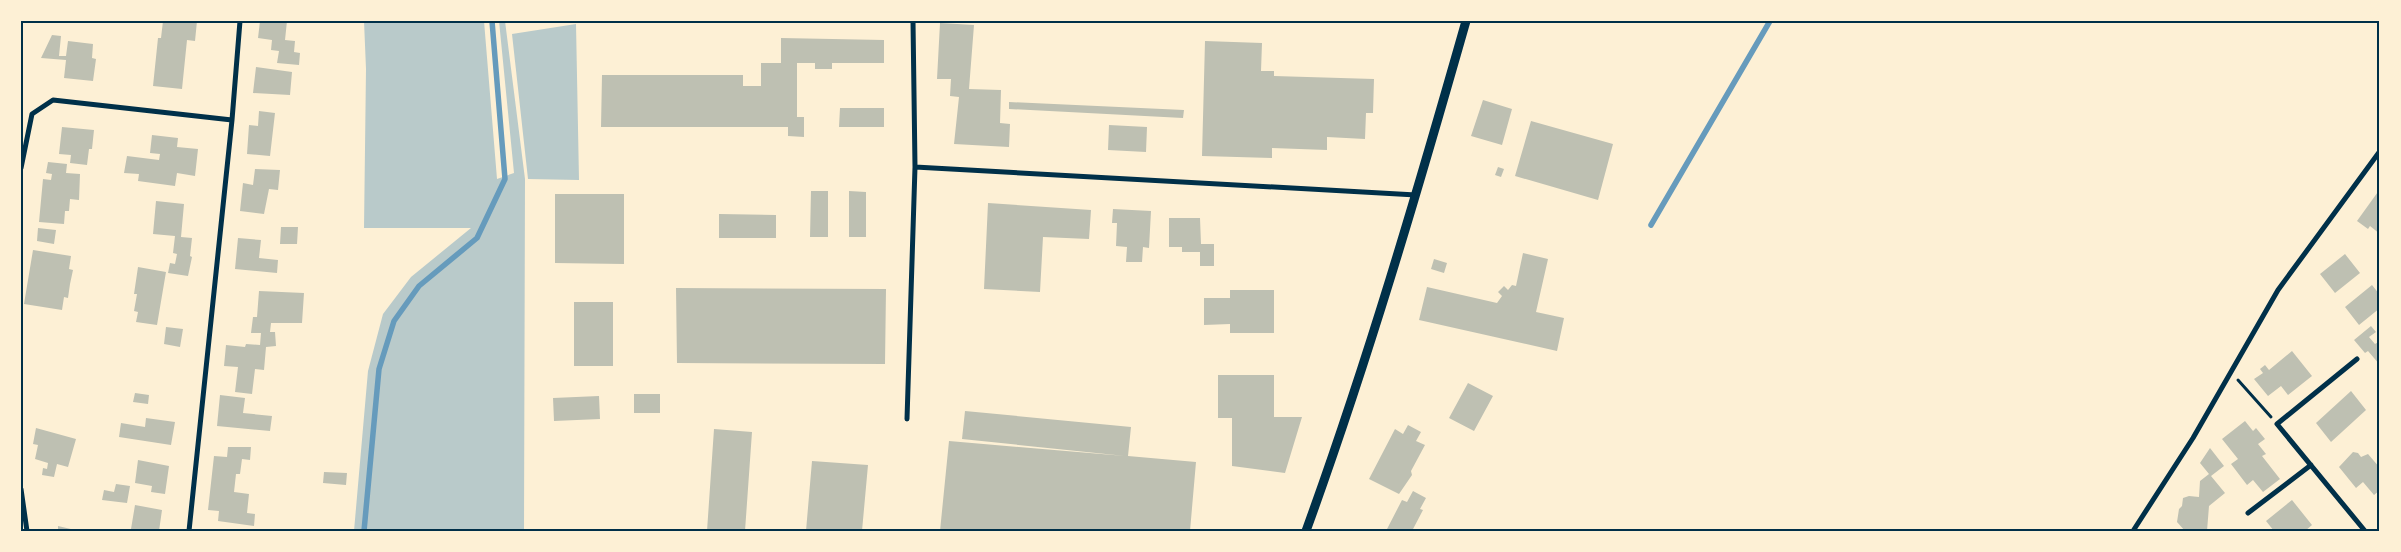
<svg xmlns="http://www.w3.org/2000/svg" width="2401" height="552" viewBox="0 0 2401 552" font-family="'Golos Text',sans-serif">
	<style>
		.green { fill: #b9caca }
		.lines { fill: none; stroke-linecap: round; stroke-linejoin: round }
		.stream { stroke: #669bbc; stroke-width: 5.5 }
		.building { fill: #bec0b2 }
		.path { stroke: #003049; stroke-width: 3 }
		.minor { stroke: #003049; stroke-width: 5 }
		.tertiary { stroke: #003049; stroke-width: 9 }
		.neatline { fill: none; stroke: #003049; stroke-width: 2 }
	</style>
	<rect width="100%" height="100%" fill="#fdf0d5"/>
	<path class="green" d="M364,21H484L497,179L514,173L499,21H505L525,179L524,531H354L368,371L383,314L411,277L471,228H364L366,69Z
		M576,24L579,180L528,179L512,34Z"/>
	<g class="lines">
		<path class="stream" d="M1651,225L1770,21
			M364,531L379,369L394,321L419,286L477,238L505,179L492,21"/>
	</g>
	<path class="building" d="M163,21H197L195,41L187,40L182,89L153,86L158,38H161Z
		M260,21H287L285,40L295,41L294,52L300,53L299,65L277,63L279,51L271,50L272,40L258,38Z
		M940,23L974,25L969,89L1001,90L1000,123L1010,124L1009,147L954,144L959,97L950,96L951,79H937Z
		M52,35L61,36L59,56H66L68,41L93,44L92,58L96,59L93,81L64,78L66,60L41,58Z
		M781,38L884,40V63H832V69H815V63H797V117H804V137L788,136V127H601L602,75H743V86H761V63H781Z
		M1205,41L1262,43L1261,71H1274V76L1374,79L1373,113H1366L1365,139L1327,137V150L1272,148V158L1202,156Z
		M256,67L292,72L290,95L253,93Z
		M1483,100L1512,109L1502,145L1471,136Z
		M1009,102L1184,110L1183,118L1009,109Z
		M840,108H884V127H839Z
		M259,111L275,113L270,156L247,154L249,125L258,126Z
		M1531,121L1613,144L1598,200L1515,176Z
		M1109,125L1147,127L1146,152L1108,150Z
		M62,127L94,130L92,149H89L87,165L70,163L71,155L59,154Z
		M152,135L178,138L177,147L198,149L195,176L177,173L175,186L138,181L139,174L124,173L127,156L159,160L160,154L150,153Z
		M48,162L67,164L66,173L80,174L79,200L70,199L69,211H65L64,224L39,222L43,179L51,180L52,174L46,173Z
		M1498,167L1504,169L1501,177L1495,175Z
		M255,169L280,170L278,190L269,189L264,214L240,211L243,183L253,185Z
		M2380,189V234L2370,226L2368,229L2357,221Z
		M811,191H828V237H810Z
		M849,191L866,192V237H849Z
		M555,194H624V264L555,263Z
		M156,201L184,204L181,237L192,238L190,256L192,257L188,276L168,273L170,263L175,264L177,254L173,253L175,236L153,234Z
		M988,203L1091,210L1089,239L1043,237L1040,292L984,289Z
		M1113,209L1151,211L1149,248L1143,247L1142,262H1126L1127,247L1116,246L1117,223H1112Z
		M719,214L776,215V238H719Z
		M1169,218H1200L1201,244H1214V266H1200V252H1182V247H1169Z
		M281,227H298L297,244H280Z
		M38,228L56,230L54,244L37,241Z
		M238,238L261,240L259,258L278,260L277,273L235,269Z
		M33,250L71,256L69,269L73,270L70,284L68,298L64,297L62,310L24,304Z
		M1523,253L1548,259L1536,312L1564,318L1557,351L1419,320L1427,287L1497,303L1502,296L1498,292L1504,286L1508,290L1512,285L1516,286Z
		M2345,254L2360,273L2335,293L2320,274Z
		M1434,259L1447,263L1444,273L1431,269Z
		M138,267L166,272L157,325L136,322L138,312L134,311L137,294H134Z
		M2372,285L2380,295V308L2359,325L2345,307Z
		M676,288L886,289L885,364L677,363Z
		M1230,290H1274V333H1230V324L1204,325V298H1230Z
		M259,291L304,293L302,323H271L270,332H275L276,346L266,347L264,370L255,369L252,394L235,392L238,367L224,366L226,345L245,347L246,344L260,345L261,333H251L253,317H257Z
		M574,302H613V366H574Z
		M2371,326L2376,332L2369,337L2375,344L2380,341V365L2368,351L2365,353L2354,340Z
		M166,327L183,329L180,347L164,344Z
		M2292,351L2312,376L2288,395L2281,386L2268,396L2254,379L2263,373L2260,369L2265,365L2269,370Z
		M1218,375H1274V417H1302L1285,473L1232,466V418H1218Z
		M1468,383L1493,396L1474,431L1449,418Z
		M2351,391L2366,410L2331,442L2316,423Z
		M135,393L149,395L148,404L133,402Z
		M634,394H660V413H634Z
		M220,395L245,398L243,413L272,416L270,431L217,426Z
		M599,396L600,419L554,421L553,398Z
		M965,411L1131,427L1128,456L1196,462L1190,531H940L949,441L1125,456L962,439Z
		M146,418L175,422L171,445L119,437L121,423L145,427Z
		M2245,421L2253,431L2256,428L2265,439L2258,444L2266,454L2262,456L2280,479L2263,492L2253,480L2247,485L2231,464L2238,459L2222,439Z
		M1408,425L1421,432L1416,441L1425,445L1411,471L1412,475L1399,494L1369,479L1395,429L1403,434Z
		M36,428L76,439L68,467L57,464L54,477L42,475L43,468L47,469L48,463L35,459L38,445L33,444Z
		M714,429L752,432L745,531H707Z
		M228,447H251L250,460L242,459L240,474H236L234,492L249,494L247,513L255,514L254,526L218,521L219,511L208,510L214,456L227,457Z
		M2210,448L2224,466L2211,476L2225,493L2209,506L2207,531H2185L2177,522L2179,509L2182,506L2183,498L2189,496L2199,497L2200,481L2209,474L2200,463Z
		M2353,452L2358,453L2361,457L2368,454L2380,468V490L2374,495L2363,482L2356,488L2339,467Z
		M138,460L169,466L165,494L151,492L152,486L135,483Z
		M812,461L868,465L862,531H806Z
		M324,472L347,473L346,485L323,483Z
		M116,484L130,486L127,503L102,500L104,490L114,492Z
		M1413,491L1426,498L1420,509L1423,510L1412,531H1386L1402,500L1407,502Z
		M2292,500L2312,525L2305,531H2274L2266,521Z
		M135,505L162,510L159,531L131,529Z
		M58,526L75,530V531H58Z"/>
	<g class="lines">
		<path class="path" d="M2238,380L2271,417"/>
		<path class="minor" d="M915,167L1416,195
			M21,168L32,114L53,100L232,120
			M2357,359L2277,424L2365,531
			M907,419L915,167L913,21
			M21,489L27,531
			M2248,513L2311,465
			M189,531L232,120L240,21
			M2133,531L2193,438L2278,290L2380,151"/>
		<path class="tertiary" d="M1306,531C1367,363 1417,193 1466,21"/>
	</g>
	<rect width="2401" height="552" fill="none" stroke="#fdf0d5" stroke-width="45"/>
	<rect x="22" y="22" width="2356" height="508" class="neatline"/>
</svg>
